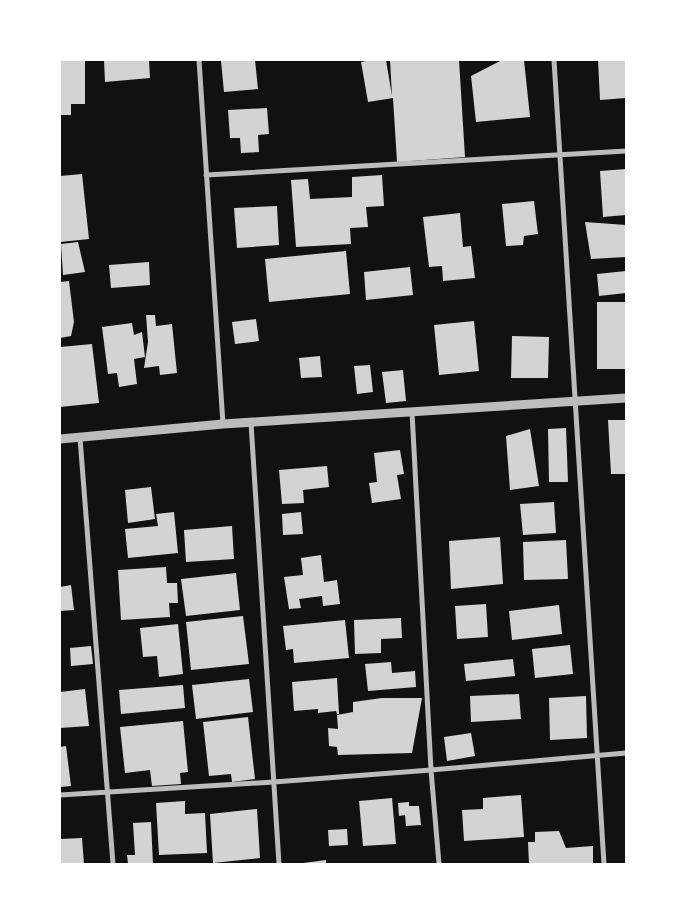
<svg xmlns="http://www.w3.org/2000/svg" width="686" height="924" viewBox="0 0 686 924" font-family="Spectral,serif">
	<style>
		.building { fill: #d3d3d3 }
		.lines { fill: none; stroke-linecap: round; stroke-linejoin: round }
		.minor { stroke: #bcbcbc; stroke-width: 5 }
		.tertiary { stroke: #bcbcbc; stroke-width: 9 }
	</style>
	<rect width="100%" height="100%" fill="#111"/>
	<path class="building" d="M60,60H85V104H71V115H60Z
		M104,60H149L150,78L105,82Z
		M230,60H255L258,89L224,92L221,61Z
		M372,60H386L392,96L390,60H459L465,157L397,162L393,98L368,102L361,62Z
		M502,60H524L530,117L476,122L471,76Z
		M598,60H626V98L600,100Z
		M267,108L269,134L258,135L259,152L241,153L240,138H230L228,110Z
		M626,169V215L603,217L600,171Z
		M82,174L89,239L60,242V176Z
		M382,175L384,206L366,207L368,227L350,228L351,244L296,247L291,180L308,179L310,199L352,197V177Z
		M534,201L538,234L524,236L523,245L506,246L502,204Z
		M277,206L279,245L237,248L234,208Z
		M460,213L463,247L471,246L475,278L443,281L442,266L429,267L423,217Z
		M585,222L626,225V257L591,259Z
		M78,242L85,272L63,275L61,244Z
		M346,251L350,294L269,302L265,259Z
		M149,262L150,285L111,288L109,265Z
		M410,267L413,295L366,300L364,272Z
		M626,271V293L599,296L597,274Z
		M69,281L74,322L71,336L60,338V282Z
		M597,302H626V369H597Z
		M146,315H155L156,326L172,324L177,373L160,375L159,366L144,368L148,342Z
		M256,319L259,341L235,344L232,322Z
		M474,321L479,371L439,375L434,325Z
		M132,323L134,335L142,332L145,357L134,359L137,384L119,387L117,373L108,374L102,327Z
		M512,336L549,337L548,378H511Z
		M92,344L99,403L60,407V347Z
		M320,356L322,377L301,378L299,358Z
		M370,365L373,392L357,394L354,366Z
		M403,370L406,401L386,403L382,372Z
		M608,420H626V474H611Z
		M566,428L568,482H549L548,429Z
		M530,429L539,486L510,490L506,436Z
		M400,450L404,474L397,475L401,499L372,503L369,483L377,482L374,453Z
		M327,466L329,487L303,490L304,503L282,504L279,470Z
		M151,487L155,519L128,523L125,490Z
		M554,502L556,533L523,535L520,504Z
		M174,512L178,553L128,558L125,529L158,526L156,514Z
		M301,512L303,534L283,535L282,514Z
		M232,526L234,559L186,562L184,530Z
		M500,537L503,584L451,589L449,541Z
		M566,540L568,579L524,580L523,542Z
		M321,555L324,582L337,580L340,604L323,606L322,596L299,599L301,608L289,609L284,577L303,575L301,558Z
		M166,567L167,583H177L178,603H169L170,617L121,620L118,570Z
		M236,573L240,610L186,616L181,579Z
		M71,585L74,610L60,611V587Z
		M486,604L488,637L457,639L455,606Z
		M559,605L562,634L512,640L509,611Z
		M243,616L249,664L191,670L186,622Z
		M401,618L402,638L381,639V653L355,654L354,620Z
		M345,620L349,658L294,663L293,649L286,650L283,626Z
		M178,624L183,674L159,677L157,656L143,657L140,628Z
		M570,645L573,674L535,678L532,649Z
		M91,646L93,664L71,666L70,648Z
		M513,659L515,676L466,681L464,664Z
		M391,662L392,673L415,671L416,687L368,691L365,664Z
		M337,678L339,714H337L336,711L318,713V709L294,711L292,682Z
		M249,679L253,712L196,719L192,685Z
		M183,685L185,708L121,714L119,690Z
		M85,689L89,726L60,728V692Z
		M519,694L521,719L471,722L470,696Z
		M586,696L587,738L550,740L549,698Z
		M382,698H422L412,753L338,755L337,747L329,746L328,728L338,729L337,715L353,712V702Z
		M248,717L255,779L232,782L231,774L209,776L203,722Z
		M183,721L188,772L180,773L181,784L152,786L150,770L125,773L120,727Z
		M471,733L475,756L447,761L444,737Z
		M66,746L71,786L60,787V747Z
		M521,795L524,837L464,841L462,810L483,809V798Z
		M392,798L396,844L363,846L359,801Z
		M185,801V814L205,813L207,853L159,855L156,803Z
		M409,802V806H419L421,825L406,826L405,815L399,816L398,803Z
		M257,809L260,858L213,863L210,814Z
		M151,822L153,864H128L127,855H135L133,823Z
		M347,829L348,845L329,846L328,830Z
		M559,831L566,848L593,846V864H529L528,842H535V832Z
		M82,838L84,864H60V839Z
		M326,860V864H303V863Z"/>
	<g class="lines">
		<path class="minor" d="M199,60L223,424
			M554,60L604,864
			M206,175L626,151
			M412,412L431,770L439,864
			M251,423L279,864
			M80,438L113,864
			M60,795L274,782L431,770L626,753"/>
		<path class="tertiary" d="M60,439L223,424L626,398"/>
	</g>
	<rect width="686" height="924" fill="none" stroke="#ffffff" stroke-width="122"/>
</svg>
